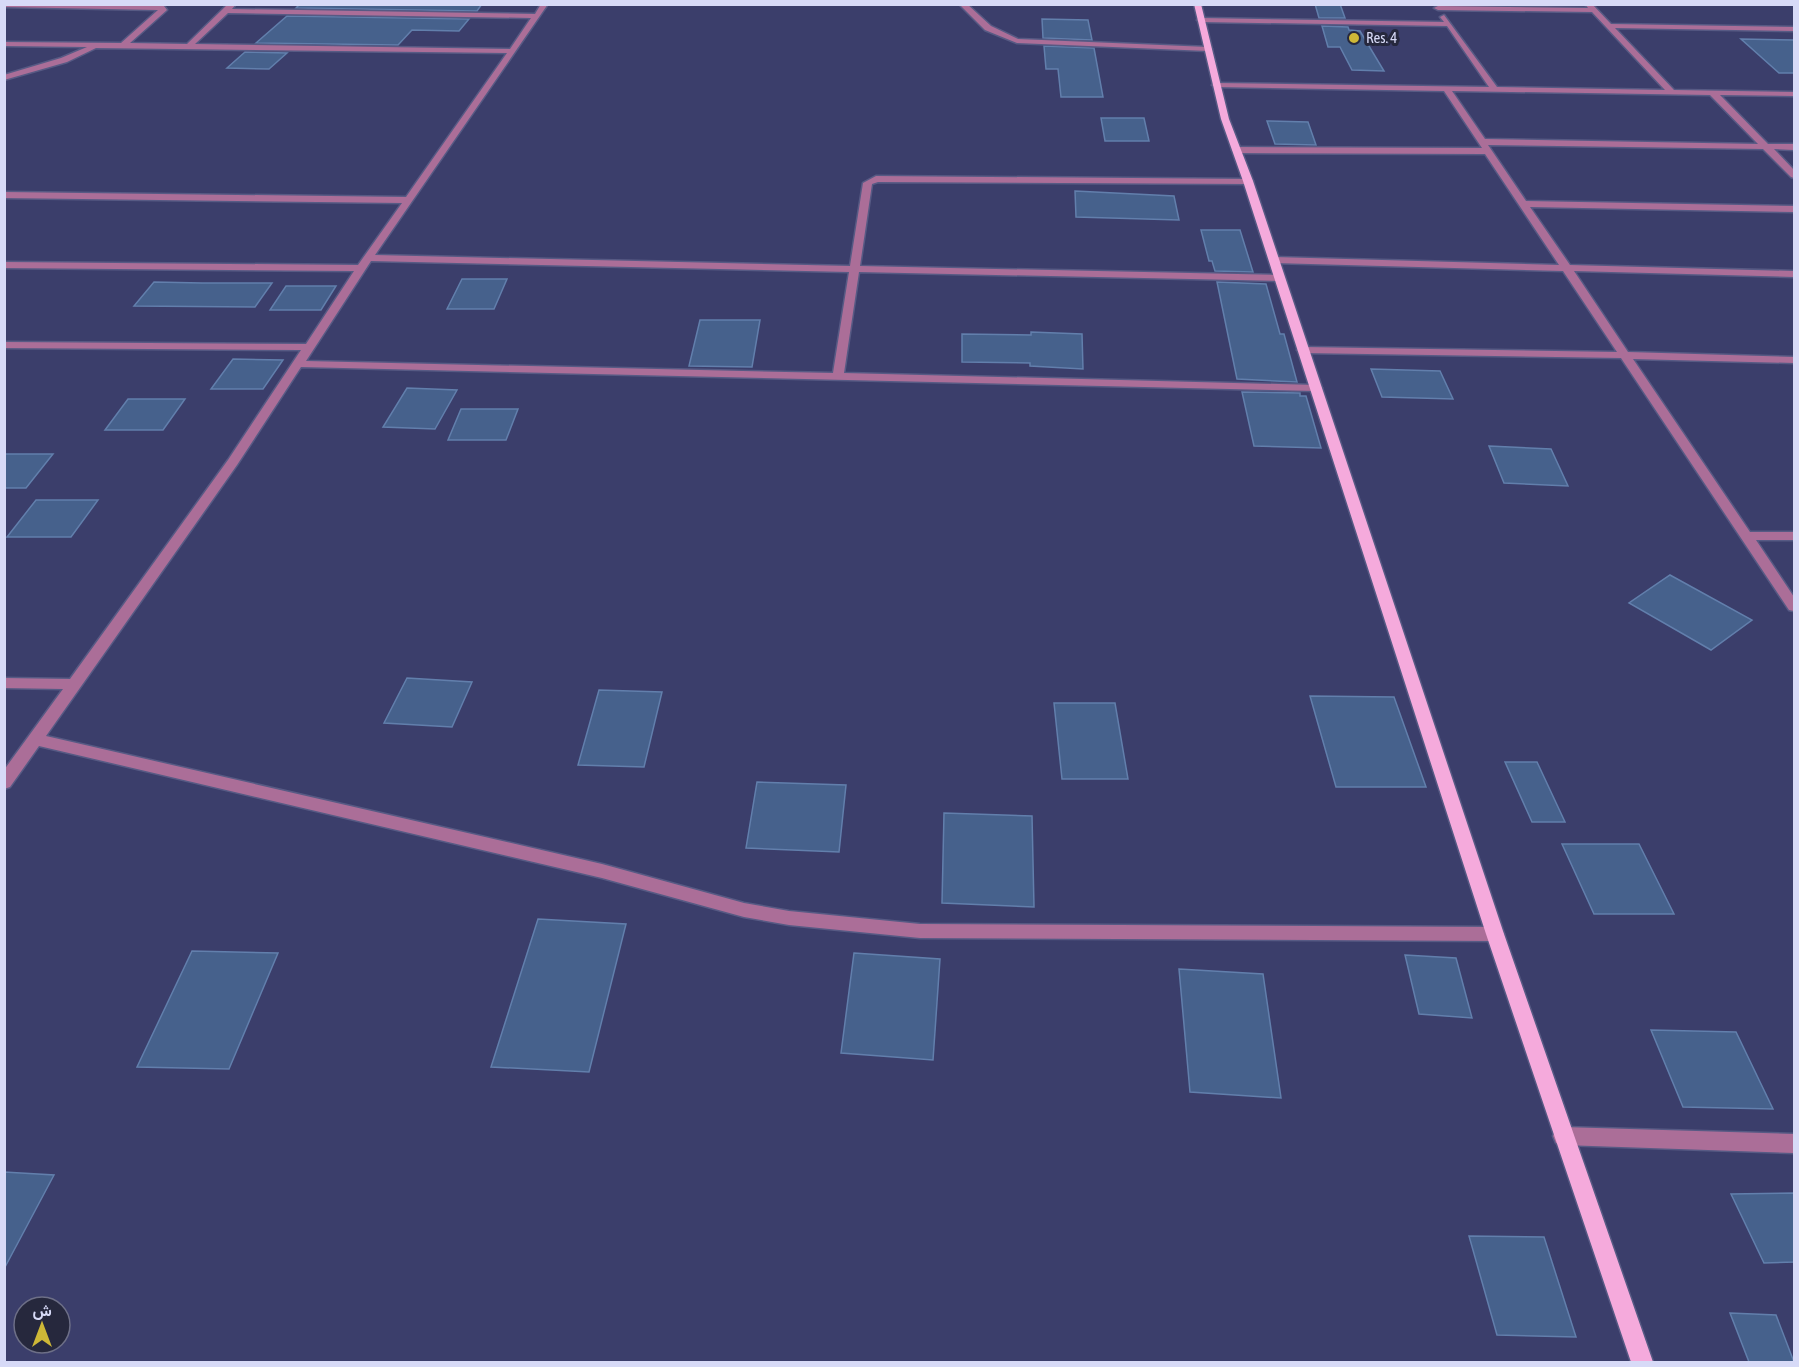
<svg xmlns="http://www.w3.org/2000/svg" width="1799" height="1367" viewBox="0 0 1799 1367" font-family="'Asap Condensed',Vazirmatn,sans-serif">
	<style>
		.building { fill: #46618c; stroke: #627fac; stroke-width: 1.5 }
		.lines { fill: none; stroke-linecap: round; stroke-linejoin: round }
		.minor-casing { stroke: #575a84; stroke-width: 3 }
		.major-casing { stroke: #575a84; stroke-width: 3 }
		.minor { fill: #ab6e98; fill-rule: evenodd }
		.major { fill: #f5aadc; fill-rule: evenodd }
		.poi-dot { fill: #ceb837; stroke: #26283d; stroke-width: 2 }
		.labels { text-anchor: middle; stroke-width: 6; stroke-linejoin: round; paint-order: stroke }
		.far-poi-label { font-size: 15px; fill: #d7daf7; stroke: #26283d; text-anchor: start }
	</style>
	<rect width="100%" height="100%" fill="#3b3e6b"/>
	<path class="building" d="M300,4H482L477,11L296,8Z
		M1315,4H1340L1345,18H1319Z
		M287,16L469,19L459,31L412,30L398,45L256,43Z
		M1042,19L1088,20L1092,40L1043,38Z
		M1322,26L1348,27L1349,30L1360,31L1384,71L1352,70L1340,47H1328Z
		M1741,39L1794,40V73H1779Z
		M1044,46L1094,48L1103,97H1061L1058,69H1046Z
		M245,52L287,53L269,69L227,68Z
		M1101,118H1144L1149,141H1105Z
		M1267,121L1308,122L1316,145L1275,144Z
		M1075,191L1174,196L1179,220L1076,217Z
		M1201,230H1240L1253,272L1215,271L1212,261H1209Z
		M462,279H507L494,309H447Z
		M154,282L202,283H272L255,307L134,306Z
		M1217,282L1266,284L1280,334H1284L1297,382L1237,379Z
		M286,286H336L321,310H270Z
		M700,320H760L752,367L689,366Z
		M1031,332L1082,334L1083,369L1030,366V363L962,362V334L1031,335Z
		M233,359L283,360L263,389H211Z
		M1371,369L1440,371L1453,399L1382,397Z
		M407,388L457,390L435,429L383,427Z
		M1242,392L1300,393V396H1306L1321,448L1254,446Z
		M128,399H185L163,430H105Z
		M461,409H518L506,440H448Z
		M1489,446L1551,449L1568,486L1504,483Z
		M4,454H53L26,488H4Z
		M36,500H98L71,537H7Z
		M1670,575L1752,620L1711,650L1629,603Z
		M407,678L472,682L452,727L384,723Z
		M599,690L662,692L644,767L578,765Z
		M1310,696L1394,697L1426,787H1336Z
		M1054,703H1115L1128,779H1062Z
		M1505,762H1537L1565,822H1532Z
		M757,782L846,785L839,852L746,848Z
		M944,813L1032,816L1034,907L942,903Z
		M1562,844H1639L1674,914H1594Z
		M538,919L626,924L589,1072L491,1067Z
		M192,951L278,953L229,1069L137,1067Z
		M854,953L940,959L933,1060L841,1053Z
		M1405,955L1456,958L1472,1018L1419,1014Z
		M1179,969L1263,974L1281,1098L1190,1092Z
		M1651,1030L1736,1032L1773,1109L1683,1107Z
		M4,1172L54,1175L4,1269Z
		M1794,1193V1262L1764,1263L1731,1194Z
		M1469,1236L1544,1237L1576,1337L1497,1335Z
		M1730,1313L1776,1315L1794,1362H1749Z"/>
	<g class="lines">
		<g class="minor-casing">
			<path id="minor" d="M4,4L164,6L167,10L130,43L187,44L228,4H236L232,9L535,14L541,4H548L375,255L850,266L863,183L876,176L1251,179L1253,181L1248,184L878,182L872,184L860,266L1279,275L1284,278L1279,281L859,272L844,373L1316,385L1322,388L1316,391L301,367L237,465L46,736L602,864L744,903L789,911L920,924L1495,927L1501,929L1504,934L1501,939L1495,941L920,938L789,925L744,917L602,878L39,746L10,787L4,789V770L63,689L4,688V678L70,679L228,460L301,350L4,348V342L306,344L354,271L4,268V262L358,265L402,203L4,198V192L406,197L507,53L96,48L67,62L4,80V75L61,58L87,47L4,46V42L121,43L158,10L4,7ZM228,13L531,18L510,49L195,44ZM371,261L849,272L833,373L306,361Z
				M959,4H967L991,26L1018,39L1208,47L1212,49L1208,51L1017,43L985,30Z
				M1585,4H1592L1611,24L1794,27V31L1615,28L1674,90L1794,92V96L1720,95L1768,144H1794V150L1774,149L1794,170V178L1791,177L1763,149L1488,145L1526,201L1794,206V212L1530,207L1570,265L1794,271V277L1574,271L1628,352L1794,357V363L1633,359L1750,532H1794V540H1756L1794,597V611L1789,610L1621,358L1303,353L1297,350L1303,347L1617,352L1563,271L1274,263L1269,260L1274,257L1559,265L1485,154L1236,153L1232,150L1236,147L1482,148L1444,91L1216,87L1212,85L1216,83L1489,87L1447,26L1201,22L1197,20L1201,18L1444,22L1440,17L1444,15L1497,87L1665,90L1592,12L1438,10L1434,8L1438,6L1588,8ZM1452,91L1710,95L1758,144L1485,139Z
				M1563,1127L1794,1134V1153L1563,1145L1556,1143L1553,1136L1556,1129Z"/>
		</g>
		<g class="major-casing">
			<path id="major" d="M1194,4H1201L1229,119L1253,181L1504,934L1653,1362H1631L1486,934L1243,181L1221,119Z"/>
		</g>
		<use href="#minor" class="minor"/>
		<use href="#major" class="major"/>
	</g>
	<circle class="poi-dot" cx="1354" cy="38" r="6"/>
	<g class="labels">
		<g class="far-poi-label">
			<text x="1366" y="43">Res. 4</text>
		</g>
	</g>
	<rect width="1799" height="1367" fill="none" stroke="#d7daf7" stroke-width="12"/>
	<g transform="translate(42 1325)"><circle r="28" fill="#26283d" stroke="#6d6f87" stroke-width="1.5"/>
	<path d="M0-4.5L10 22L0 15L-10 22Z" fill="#ceb837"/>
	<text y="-9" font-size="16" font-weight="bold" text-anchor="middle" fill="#d7daf7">ش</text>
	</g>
</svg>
